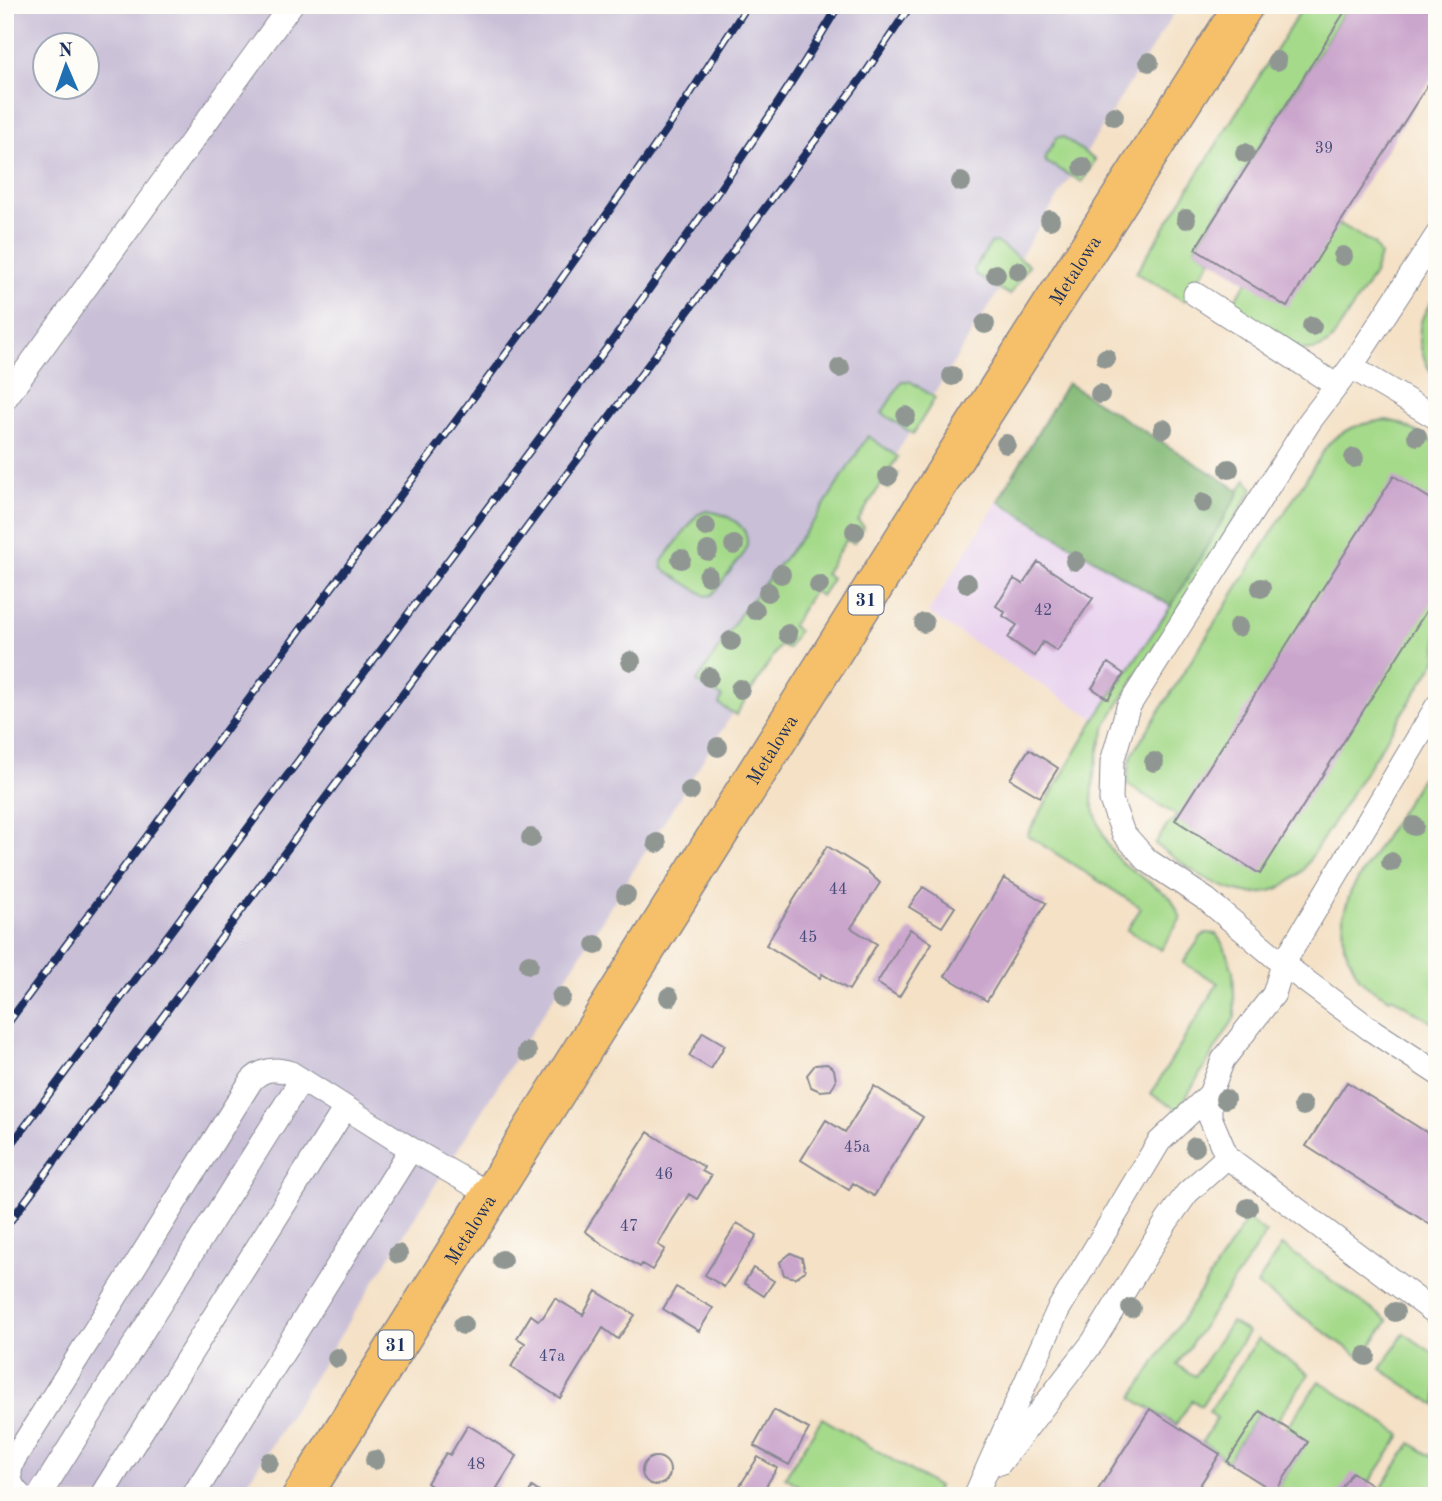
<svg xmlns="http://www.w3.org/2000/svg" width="1442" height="1501" viewBox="0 0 1442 1501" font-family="'Old Standard TT',serif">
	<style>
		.built { fill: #e8d2ee }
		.industrial { fill: #c9bfd7; fill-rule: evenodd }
		.green { fill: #a5da8a; stroke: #608474; stroke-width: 2 }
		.forest { fill: #84ba76; stroke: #50746a; stroke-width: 2 }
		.building { fill: #caa5cc }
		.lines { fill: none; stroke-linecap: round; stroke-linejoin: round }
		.service-casing { stroke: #888892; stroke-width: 25 }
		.primary-casing { stroke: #888892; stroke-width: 41 }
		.service { stroke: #fff; stroke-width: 23 }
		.primary { stroke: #f6c06b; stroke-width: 38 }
		.rail-casing { stroke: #1b2f5e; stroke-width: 8 }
		.rail { stroke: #fdfcf7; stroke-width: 5; stroke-dasharray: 16; stroke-linecap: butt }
		.tree { fill: #909793 }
		.labels { text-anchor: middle; stroke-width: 7; stroke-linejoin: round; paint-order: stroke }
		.number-label { font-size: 16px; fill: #474c7a }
		.shield { fill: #fdfcf7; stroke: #5f6c8c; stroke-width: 2 }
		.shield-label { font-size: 18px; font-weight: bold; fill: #1b2f5e }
		.street-label { font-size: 19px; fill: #1b2f5e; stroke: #fdfcf7 }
	</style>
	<rect width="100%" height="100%" fill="#fdfcf7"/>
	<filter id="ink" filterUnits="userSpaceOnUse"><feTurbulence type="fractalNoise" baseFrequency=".0143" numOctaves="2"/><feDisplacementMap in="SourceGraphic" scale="14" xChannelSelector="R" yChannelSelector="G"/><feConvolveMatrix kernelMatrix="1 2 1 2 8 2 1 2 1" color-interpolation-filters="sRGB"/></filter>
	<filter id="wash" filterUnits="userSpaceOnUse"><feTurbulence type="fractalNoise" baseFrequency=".00686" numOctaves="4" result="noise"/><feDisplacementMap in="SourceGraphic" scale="28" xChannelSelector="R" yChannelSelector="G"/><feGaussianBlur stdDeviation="1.57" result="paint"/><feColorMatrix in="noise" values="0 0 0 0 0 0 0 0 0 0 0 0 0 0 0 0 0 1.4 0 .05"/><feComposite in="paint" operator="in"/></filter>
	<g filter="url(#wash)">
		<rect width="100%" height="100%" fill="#f4e1c6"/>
		<path class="built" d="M998,501L1171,606L1095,719L928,613Z"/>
		<path class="industrial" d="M5,5H1179L239,1496H5ZM46,46H88V88H46Z"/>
		<path class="green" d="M1304,5H1349L1195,248L1211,259L1184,301L1136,273Z
			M1057,137H1063L1095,160L1082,182L1046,162L1045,157Z
			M1340,224L1374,244L1380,255L1374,274L1331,341C1319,351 1311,352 1296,348L1237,312L1235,305L1236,298L1247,282Z
			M996,242L1029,265L1010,295L976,275L974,269L991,243Z
			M1437,294V380C1424,365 1415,339 1422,319C1425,310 1432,302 1437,294Z
			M902,381H910L935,398L913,434L882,413Z
			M1386,420L1400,423L1437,443V659L1303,870C1254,922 1200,876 1155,844L1167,826L1177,816L1127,784L1129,763L1133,753L1326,447C1341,428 1362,423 1386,420Z
			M868,436L898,457L890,469L898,474L889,489L881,484L858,521L864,527L854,543L846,540L825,574L832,579L821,596L813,591L792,626L798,631L788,648L780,645L736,715L719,704L722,697L697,682L739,616L816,518Z
			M1246,479L1253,489L1107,723L1100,745L1094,774L1092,802L1099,825L1109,847L1121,862L1171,898L1181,918L1161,950L1127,930L1141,908L1027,835L1095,719L1171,606Z
			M706,511C727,513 755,527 745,552L712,595L706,596L663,569L662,561L697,515Z
			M1437,753V1026L1392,997L1390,999L1368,987L1360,979L1355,970L1344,945L1343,916L1351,891Z
			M1207,933L1216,934L1224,946L1233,971L1235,1017L1178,1110L1151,1094L1218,983L1183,963L1201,937Z
			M1247,1219L1266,1233L1177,1365L1195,1376L1231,1322L1248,1332L1201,1406L1192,1400L1176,1425L1132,1398Z
			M1282,1245L1388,1321L1362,1358L1257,1285Z
			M1404,1333L1437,1356V1406L1381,1369Z
			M1258,1339L1309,1374L1276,1422L1259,1412L1227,1462L1219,1456L1220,1454L1202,1442L1217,1418L1209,1412Z
			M1319,1381L1401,1435L1369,1483L1336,1496H1280L1275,1492L1307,1442L1286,1429Z
			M822,1418L938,1487L934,1496H815L785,1477Z
			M1411,1443L1437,1460V1496H1389L1380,1490Z"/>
		<path class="forest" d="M1067,383L1240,491L1171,606L998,501Z"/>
		<g id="blocks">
			<path class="building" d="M1349,5H1437V70L1287,307L1195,249Z
				M1394,476L1437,503V594L1260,874L1175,820Z
				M1038,562L1093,598L1057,651L1043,642L1034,656L1008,638L1017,625L1003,616L1005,612L996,606L1014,579L1023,584Z
				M1108,663L1124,674L1108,699L1092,688Z
				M1029,749L1058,768L1040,797L1010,779Z
				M827,846L867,871L880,883L851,928L877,944L849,990L822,974L820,978L766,945Z
				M1004,878L1046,903L987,1001L945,976Z
				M923,887L955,907L942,927L909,907Z
				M910,929L932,943L899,997L877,983Z
				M703,1032L725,1045L711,1069L689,1056Z
				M827,1064L834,1069L836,1081L831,1090L820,1091L811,1087L807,1075L815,1065Z
				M1347,1082L1437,1139V1229L1306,1146Z
				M874,1086L923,1117L874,1196L853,1183L849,1190L801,1160L826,1120L845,1132Z
				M648,1132L704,1167L702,1171L711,1176L697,1199L689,1194L673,1219L658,1245L665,1249L652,1270L642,1264L640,1267L602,1244L585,1231Z
				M737,1223L757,1235L724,1287L705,1275Z
				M791,1253L802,1258L805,1271L795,1278L784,1275L780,1262Z
				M753,1268L774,1281L764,1296L744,1283Z
				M676,1287L713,1308L699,1331L663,1309Z
				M596,1291L635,1315L618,1339L603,1328L560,1398L511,1367L525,1343L517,1338L531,1315L538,1320L543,1317L555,1298L583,1315Z
				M1150,1409L1220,1454L1193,1496H1094Z
				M774,1410L809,1429L789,1465L754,1446Z
				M1260,1411L1308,1442L1275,1492L1227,1462Z
				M468,1425L517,1456L497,1488L510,1496H424L431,1486L427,1483L435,1470L446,1453L450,1455Z
				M758,1457L777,1468L760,1496H742L736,1492Z
				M642 1471a14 14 0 1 1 28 0a14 14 0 1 1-28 0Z
				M1352,1472L1374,1486L1389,1496H1336Z
				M532,1487L545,1496H527Z"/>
		</g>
	</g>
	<g filter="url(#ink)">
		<use href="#blocks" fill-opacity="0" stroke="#888892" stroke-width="2"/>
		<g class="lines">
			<g class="service-casing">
				<path id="service" d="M1195,294L1337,386
					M1351,367L1437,235
					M5,399L291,5
					M1437,418L1351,367L1310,421L1128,707L1112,762L1111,800L1123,833L1147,860L1207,900L1283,964L1274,994L1223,1060L1210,1094V1117L1227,1157L1437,1314
					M1437,706L1283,964L1370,1029L1437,1073
					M1000,1463L1093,1342L1167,1221L1187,1193L1227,1157
					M976,1494L1058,1310L1159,1142L1210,1094
					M21,1496C9,1485 7,1474 14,1459L251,1081C263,1068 276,1068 291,1073L411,1149L491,1195
					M39,1496L301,1080
					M101,1496L345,1108
					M193,1496L411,1149"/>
			</g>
			<g class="primary-casing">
				<g id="primary">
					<path id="s1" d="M302,1496L969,435L1244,5"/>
				</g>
			</g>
			<use href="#service" class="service"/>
			<use href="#primary" class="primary"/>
			<g class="rail-casing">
				<path id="rail" d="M5,1027L557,285L669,126L748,5
					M5,1153L618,333C694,226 772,119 839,5
					M5,1228L791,173L864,75L911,5"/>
			</g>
			<use href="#rail" class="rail"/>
		</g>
		<g class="tree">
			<circle cx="1277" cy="61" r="10"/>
			<circle cx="1149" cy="62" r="10"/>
			<circle cx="1114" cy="116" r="10"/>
			<circle cx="1245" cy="153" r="10"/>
			<circle cx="1083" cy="167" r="10"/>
			<circle cx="961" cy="182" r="10"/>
			<circle cx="1186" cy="219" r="10"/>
			<circle cx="1050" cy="220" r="10"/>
			<circle cx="1343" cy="256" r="10"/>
			<circle cx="1018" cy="271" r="10"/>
			<circle cx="996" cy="274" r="10"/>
			<circle cx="985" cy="324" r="10"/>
			<circle cx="1312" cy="326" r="10"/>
			<circle cx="1106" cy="358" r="10"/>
			<circle cx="840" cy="368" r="10"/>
			<circle cx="952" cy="376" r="10"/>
			<circle cx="1100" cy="394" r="10"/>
			<circle cx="906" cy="416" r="10"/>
			<circle cx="1163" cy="429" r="10"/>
			<circle cx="1417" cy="436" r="10"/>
			<circle cx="1006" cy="444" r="10"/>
			<circle cx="1354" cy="458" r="10"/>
			<circle cx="1229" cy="469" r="10"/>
			<circle cx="888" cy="476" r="10"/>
			<circle cx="1203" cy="503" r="10"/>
			<circle cx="706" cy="527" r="10"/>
			<circle cx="855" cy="531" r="10"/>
			<circle cx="734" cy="545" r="10"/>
			<circle cx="708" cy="551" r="10"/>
			<circle cx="681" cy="559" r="10"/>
			<circle cx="1075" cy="561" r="10"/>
			<circle cx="781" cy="574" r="10"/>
			<circle cx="708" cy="576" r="10"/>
			<circle cx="967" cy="583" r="10"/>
			<circle cx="819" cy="585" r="10"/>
			<circle cx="1261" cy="588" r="10"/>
			<circle cx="768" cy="592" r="10"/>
			<circle cx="755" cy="610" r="10"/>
			<circle cx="924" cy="623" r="10"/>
			<circle cx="1238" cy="627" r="10"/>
			<circle cx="788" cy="634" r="10"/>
			<circle cx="731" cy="641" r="10"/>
			<circle cx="631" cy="661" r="10"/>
			<circle cx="709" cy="677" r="10"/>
			<circle cx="740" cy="689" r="10"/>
			<circle cx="718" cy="747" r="10"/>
			<circle cx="1154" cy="762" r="10"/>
			<circle cx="690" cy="791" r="10"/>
			<circle cx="1414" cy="826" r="10"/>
			<circle cx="531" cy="838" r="10"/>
			<circle cx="657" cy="843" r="10"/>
			<circle cx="1391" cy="862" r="10"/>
			<circle cx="626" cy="895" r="10"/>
			<circle cx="596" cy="945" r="10"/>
			<circle cx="529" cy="964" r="10"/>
			<circle cx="561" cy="997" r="10"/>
			<circle cx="669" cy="997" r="10"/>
			<circle cx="527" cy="1052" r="10"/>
			<circle cx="1225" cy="1099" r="10"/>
			<circle cx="1303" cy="1106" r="10"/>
			<circle cx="1195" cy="1147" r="10"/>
			<circle cx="1248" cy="1208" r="10"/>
			<circle cx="398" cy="1254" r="10"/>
			<circle cx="502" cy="1260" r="10"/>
			<circle cx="1131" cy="1308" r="10"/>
			<circle cx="1395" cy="1312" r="10"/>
			<circle cx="463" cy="1325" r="10"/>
			<circle cx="1366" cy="1356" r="10"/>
			<circle cx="337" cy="1358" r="10"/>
			<circle cx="375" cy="1460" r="10"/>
			<circle cx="269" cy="1462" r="10"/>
		</g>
	</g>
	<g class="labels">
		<g class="number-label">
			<text x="1324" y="153">39</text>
			<text x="1043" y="615">42</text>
			<text x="838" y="894">44</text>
			<text x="808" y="942">45</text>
			<text x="857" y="1152">45a</text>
			<text x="664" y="1179">46</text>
			<text x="629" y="1231">47</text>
			<text x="552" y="1361">47a</text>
			<text x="476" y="1469">48</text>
		</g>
		<g class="shield">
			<rect x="848.5" y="585.5" width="35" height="29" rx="5"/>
			<rect x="378.5" y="1330.5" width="35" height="29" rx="5"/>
		</g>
		<g class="shield-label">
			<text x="866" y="606">31</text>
			<text x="396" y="1351">31</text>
		</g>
		<g class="street-label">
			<text dy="7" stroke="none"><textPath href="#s1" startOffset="1449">Metalowa</textPath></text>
			<text dy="7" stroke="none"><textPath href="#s1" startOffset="882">Metalowa</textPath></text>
			<text dy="7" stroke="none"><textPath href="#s1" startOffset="315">Metalowa</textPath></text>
		</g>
	</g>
	<rect width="1442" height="1501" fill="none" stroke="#fdfcf7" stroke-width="28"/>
	<g transform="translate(66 66) rotate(358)"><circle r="33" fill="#fdfcf7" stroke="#a3aaba" stroke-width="2"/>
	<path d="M0-5L12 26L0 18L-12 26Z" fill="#1f6fb2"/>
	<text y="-10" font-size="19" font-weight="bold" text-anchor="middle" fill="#1b2f5e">N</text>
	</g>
</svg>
